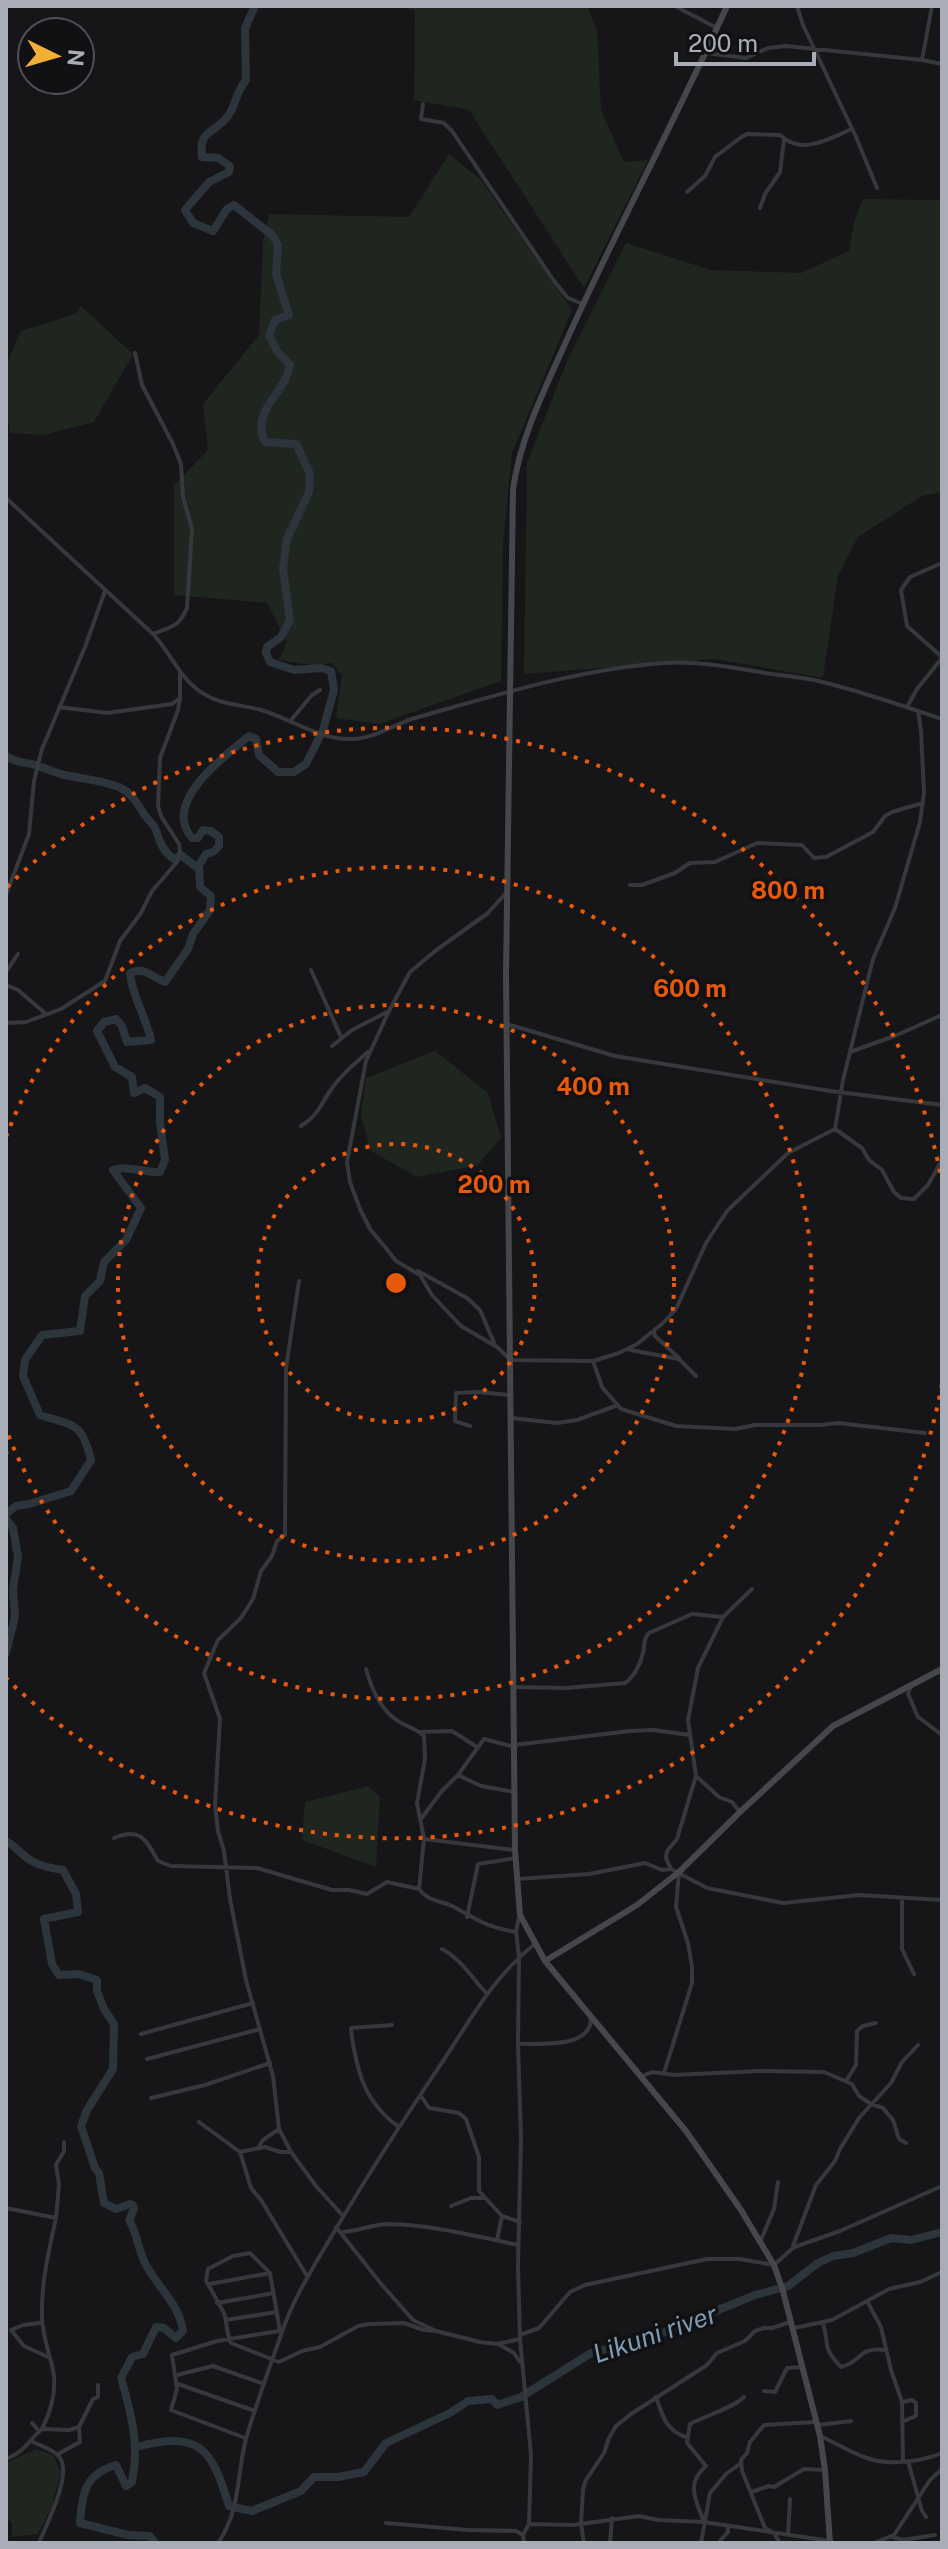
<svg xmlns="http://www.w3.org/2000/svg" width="948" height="2549" viewBox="0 0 948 2549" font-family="'Public Sans',sans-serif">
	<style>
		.green { fill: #1e261f }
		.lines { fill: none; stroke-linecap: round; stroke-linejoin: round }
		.river { stroke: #2c353c; stroke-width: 8 }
		.street { stroke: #37383d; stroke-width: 4 }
		.secondary { stroke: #45474d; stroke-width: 6 }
		.ring { fill: none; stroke: #e8590c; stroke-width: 4; stroke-dasharray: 4 8 }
		.labels { text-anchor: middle; stroke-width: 7; stroke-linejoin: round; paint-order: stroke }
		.water-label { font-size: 26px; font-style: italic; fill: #7f9bb3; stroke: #111113 }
		.centre { fill: #e8590c; stroke: #111113; stroke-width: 4 }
		.ring-label { font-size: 24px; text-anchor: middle; font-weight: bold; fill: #e8590c; stroke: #111113; stroke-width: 7; stroke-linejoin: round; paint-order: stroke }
	</style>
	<rect width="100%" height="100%" fill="#161618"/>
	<path class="green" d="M392,6H587L597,31L601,110L624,162L648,160L584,288L469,110L414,100L415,10Z
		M449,154L481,180L572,310L512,453L503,543L501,681L379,724L336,718L342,675L332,663L310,665L279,660L287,642L267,603L174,595V485L208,450L203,404L259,335L263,242L269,214L409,217Z
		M863,199L942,200V492L922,496L858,537L838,576L823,678L715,659L524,674L527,463L567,361L626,243L711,270L801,273L849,251L854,222Z
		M81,306L133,354L94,422L44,435L10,433L6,406V365L21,331L75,314Z
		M435,1051L488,1093L501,1138L478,1165L417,1177L371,1151L361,1116L366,1078Z
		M368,1786L380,1797L376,1867L302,1840L305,1802Z
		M36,2449L53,2455L61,2472L52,2506L38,2534L12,2537V2523L6,2518V2463Z"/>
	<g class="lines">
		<path class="river" d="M6,756C15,763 25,762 35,765C45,768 54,773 65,775C83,779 101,780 119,787C132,793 137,803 144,814C147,819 152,822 155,828C160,841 162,851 174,859L181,855L199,869
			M6,1514L16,1506L29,1504L71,1491L91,1460C82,1422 74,1426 40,1415L23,1376L25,1360L42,1335L80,1331L85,1296L100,1281L104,1262L126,1240L141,1208L113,1170C128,1165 144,1173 160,1172L165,1160L160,1123V1097L145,1088L134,1093L132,1077L115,1067L97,1031L104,1022L116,1019L122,1026L127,1042L151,1040C146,1017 132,996 130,973C144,966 152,977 165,982L188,949L193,934L210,910L211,896L200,887L199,865L206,854L213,852L219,846V837L211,831L203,830L198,838H192C161,802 224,757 249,736L256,739L259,755L278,772H294L306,764L323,730L334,690L331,671L321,668L294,670L270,662L266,653L267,647L281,637L290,620L283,569L287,539L309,492L310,474L296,444L265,442C250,411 285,394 290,365L277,351L269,335L275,320L289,315L276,274L278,245L272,235L234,205L227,209L213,231L193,223L185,210L209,182L229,172L230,166L218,158L202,157C198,129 215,134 228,116C236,105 235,94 246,80L245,28L255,6
			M6,1519L13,1528L18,1557L13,1589L15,1617L6,1653
			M6,1841C16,1846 22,1856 32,1861C41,1867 52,1868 63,1870L76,1894L78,1912L44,1919L52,1964L59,1975L79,1974L97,1980V1991L104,2009L114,2024L113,2069L87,2110L81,2126L95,2168L99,2173L104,2203L116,2209L130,2204L133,2205L134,2209L129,2220C137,2233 138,2249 145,2263C157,2287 179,2303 183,2331L176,2338L164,2328L156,2327L143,2354L132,2357L121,2378C131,2413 140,2445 132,2482L126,2486L116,2465C85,2474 82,2493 80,2523L128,2535L150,2536L155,2543
			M136,2447C199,2430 212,2448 229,2506L252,2511L301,2491L314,2477H338L364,2472L386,2443L450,2413L468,2401L492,2399L497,2405L521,2397L591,2353L655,2336L755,2295L788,2286L818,2263L833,2256L853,2253L891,2238L911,2240L942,2232"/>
		<path class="street" d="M675,6L717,28
			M797,6L803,25L856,137L877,188
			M706,53L746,58L768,48L786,46L922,60L942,64
			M922,60L932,6
			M423,104L421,119L444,123L452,131L554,281L568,298L583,304
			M687,192L705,176L715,157L740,138L747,134L780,135C802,156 828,139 852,129
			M760,208L765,194L780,172L784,140
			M135,353L142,385L173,444L181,464L183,497L192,529L187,608C179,627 171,627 153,634
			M6,498L153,634C170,652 178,675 198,690C220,706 236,703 261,710C292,719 319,740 352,739C373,739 395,724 415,718C497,695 579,669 664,663C695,661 724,666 754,671C774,675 795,676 814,680C858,690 900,705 942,719
			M942,563L910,577L901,590L907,626L942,657
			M59,707L107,713L172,704L180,698V674
			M907,707L917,689L942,658
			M291,720L312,695L320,690
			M630,885H642L675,873L690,863L715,862L757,843L802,845L814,858L826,857L873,832L885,816L892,812L923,803
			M506,893L488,913L435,951L410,972L389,1011L366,1061L347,1162L350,1182L360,1209L370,1229L389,1252L396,1261L420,1275L432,1295L461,1326L497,1347L511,1360L593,1361L619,1353L637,1344L663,1323L676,1309L706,1243L727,1211L788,1153L835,1129L843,1080L873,959L895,908L920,822L924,793L921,731L918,711
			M6,895L29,834L34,781L42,749L85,647L105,591
			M311,970L341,1037
			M6,972L18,954
			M6,985L18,990L46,1014
			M6,1023L26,1022L61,1009L105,981L120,941L141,913L152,891L177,862L180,852L179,844L161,816L158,806L160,758L178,710L180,698
			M507,1024L615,1056L830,1091L942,1105
			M332,1046L352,1030L387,1012
			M850,1052L897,1035L942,1015
			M301,1126C319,1114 319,1107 330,1091C340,1076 354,1064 368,1052
			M835,1129L862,1148L869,1160L882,1170L894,1192L901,1198L914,1199L928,1185L942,1160
			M418,1271L467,1298L480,1310L495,1345
			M299,1281L286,1368L285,1535L277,1541L272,1556L261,1571L253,1599L241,1618L218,1640L204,1673L220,1719L215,1805L218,1831L224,1851L230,1899L246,1980L273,2076L279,2129L291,2152L316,2186L343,2216
			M654,1331L655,1336L679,1358
			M630,1350L679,1359L696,1376
			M593,1361L602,1387L621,1409L676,1426L735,1429L755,1425H820L838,1423L925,1433
			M511,1418L557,1423L577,1420L618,1405
			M470,1426L455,1421L456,1393L478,1392L511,1395
			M6,1451L7,1453
			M723,1617L698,1668L688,1720L696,1776L719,1797L732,1802L740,1812
			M911,1686L908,1694L918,1717L942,1735
			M513,1687L566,1688L625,1683C634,1677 641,1663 643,1653C645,1644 643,1640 649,1633L692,1614L723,1617L752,1589
			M420,1732L452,1731L477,1747
			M514,1745L630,1731L653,1730L690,1735
			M458,1775L484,1739L514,1747
			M696,1776L677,1839L667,1851L666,1858L671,1869L707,1888L783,1903L859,1895L942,1900
			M421,1819L441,1792L458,1775L481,1786L514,1792
			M114,1838C141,1827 146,1840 158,1861L171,1866L257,1868L332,1890H349L367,1894L387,1882L419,1889L424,1839L417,1803L425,1759L424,1736C416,1728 404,1726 395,1719C380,1708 371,1687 366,1669
			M424,1839L515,1850
			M517,1879L589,1874L645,1863L662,1870L671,1869
			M419,1889C427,1901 439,1900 452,1906C477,1919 485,1927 516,1932
			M902,1898V1949L914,1974
			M467,1917L478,1864L516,1858
			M519,1917L516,1932L519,1956L518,2044L521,2138L518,2265L520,2339L531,2455L529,2524L523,2535L524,2543
			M442,1949C461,1959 472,1978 487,1994
			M392,2025L351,2028V2031C357,2072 364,2102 399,2127
			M141,2034L253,2003
			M518,2044C541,2043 591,2049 591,2018
			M147,2059L260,2029
			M664,2073L692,1983V1967L688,1943L676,1907L679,1872
			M640,2077L652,2072L674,2075L759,2071L824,2072L852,2084L859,2096L871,2104L883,2108L893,2120L899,2139L906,2143
			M846,2081L856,2065L857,2031L863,2026L876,2023
			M421,2096L429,2108L459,2113L466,2119L479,2157V2191L502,2216L520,2222
			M151,2098L205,2085L270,2063
			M199,2122L240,2152L265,2147L280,2152H291
			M258,2148L263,2140L279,2129
			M240,2152L251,2188L261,2200L307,2276
			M451,2206L471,2198H484
			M6,2208L56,2218C49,2250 41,2283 42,2316C42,2335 49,2351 53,2370C57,2390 51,2411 42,2429
			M56,2218L59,2184L56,2165L64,2151V2142
			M336,2227L382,2285L413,2320L436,2331L480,2342L497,2344L520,2339
			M340,2232C358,2232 371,2224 389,2224C432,2225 476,2236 518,2245
			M497,2240L502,2216
			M760,2242L774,2209L778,2182
			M793,2246L816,2185L835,2161L840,2149L859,2118L891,2083L902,2062L918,2045
			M210,2284L270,2273
			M217,2303L274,2293
			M42,2320L40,2323L23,2325L11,2330L24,2346L48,2357
			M226,2320L277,2312
			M823,2323C830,2346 821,2346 841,2367C864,2361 856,2347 885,2350
			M794,2328L832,2320L867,2301
			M280,2331L270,2273L250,2253L233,2256L208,2269L206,2281C208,2284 225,2314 225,2316C227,2326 227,2335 231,2343L279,2362L302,2351L320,2347L358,2326L369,2324L404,2323L424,2330L436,2331
			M520,2335L539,2328L570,2292L585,2285L707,2259H740L774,2265L793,2248L800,2245L840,2231L942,2186
			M500,2345L514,2353L520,2362
			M177,2375L213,2366L264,2384
			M178,2384L255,2411
			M764,2391L775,2392L787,2368L802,2367
			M656,2397C662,2415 666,2431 686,2437
			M902,2402L912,2400L916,2403V2416L904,2421
			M32,2423L39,2431
			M818,2425L851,2421
			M820,2436C836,2443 851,2453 867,2458C889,2466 920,2462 942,2453
			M245,2438L171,2410L177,2389L172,2355L217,2341L279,2331
			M33,2442C41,2446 55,2450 60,2458C72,2476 46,2525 39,2543
			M58,2454L80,2442L79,2427
			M6,2459C29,2449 26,2442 42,2429L69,2430L79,2427L93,2399L98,2397V2385
			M908,2461L922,2511L926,2517
			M903,2462L902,2402L891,2370L881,2327L867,2301L889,2289L920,2282L942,2272
			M751,2492L769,2486L774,2487L804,2469L825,2470
			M704,2522C696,2500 685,2484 706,2466L687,2443L690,2424C705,2416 733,2408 744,2397
			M386,2523L468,2530L516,2531L523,2535
			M529,2524L573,2525L639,2516L658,2520L704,2522L830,2541
			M788,2535L790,2499
			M892,2537L903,2540L935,2535
			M218,2543C241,2509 236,2478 246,2439C256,2404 269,2369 281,2335C293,2298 314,2266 334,2232C366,2178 400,2125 435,2073C466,2028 491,1978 535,1944
			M584,2543L581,2524L583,2489L586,2480L604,2453L609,2438L616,2426L631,2414L707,2365L717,2353L745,2341L755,2331L764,2328H772L790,2322
			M610,2543L612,2518
			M701,2543L710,2493L726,2474L741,2463
			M718,2543L728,2532V2526
			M780,2543L774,2533L765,2528L742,2471L741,2460L747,2453L750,2442L764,2425L816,2422
			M874,2543L894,2535L930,2480L942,2469"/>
		<path class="secondary" d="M727,6C677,117 619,224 569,335C547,385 521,434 513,489L506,974L515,1850L520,1915L545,1961L686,2131L741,2210L774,2265L783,2291L820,2436L825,2470L830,2543
			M545,1961L637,1905L679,1872L740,1812L833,1726L942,1669"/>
	</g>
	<g class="ring">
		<circle cx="396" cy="1283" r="139"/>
		<circle cx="396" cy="1283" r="278"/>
		<path d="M6 1137A416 416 0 1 1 6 1429"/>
		<path d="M942 1384A555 555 0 0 1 7 1679M7 887A555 555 0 0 1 942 1182"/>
	</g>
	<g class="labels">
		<g class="water-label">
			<text transform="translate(655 2334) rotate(-19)" y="9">Likuni river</text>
		</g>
	</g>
	<circle cx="396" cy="1283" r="12" class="centre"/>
	<g class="ring-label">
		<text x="788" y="899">800 m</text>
		<text x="690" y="997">600 m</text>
		<text x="593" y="1095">400 m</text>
		<text x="494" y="1193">200 m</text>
	</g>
	<rect width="948" height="2549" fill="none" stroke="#a8adb8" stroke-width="16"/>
	<g transform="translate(56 56) rotate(95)"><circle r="38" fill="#111113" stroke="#4d4f55" stroke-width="2"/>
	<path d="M0-6L14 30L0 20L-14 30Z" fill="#f2b134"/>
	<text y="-12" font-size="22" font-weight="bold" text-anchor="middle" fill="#a8adb8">N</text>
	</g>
	<path d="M676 52v12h138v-12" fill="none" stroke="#a8adb8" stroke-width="4"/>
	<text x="688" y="52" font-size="24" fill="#a8adb8" stroke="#111113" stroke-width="6" paint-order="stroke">200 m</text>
</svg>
